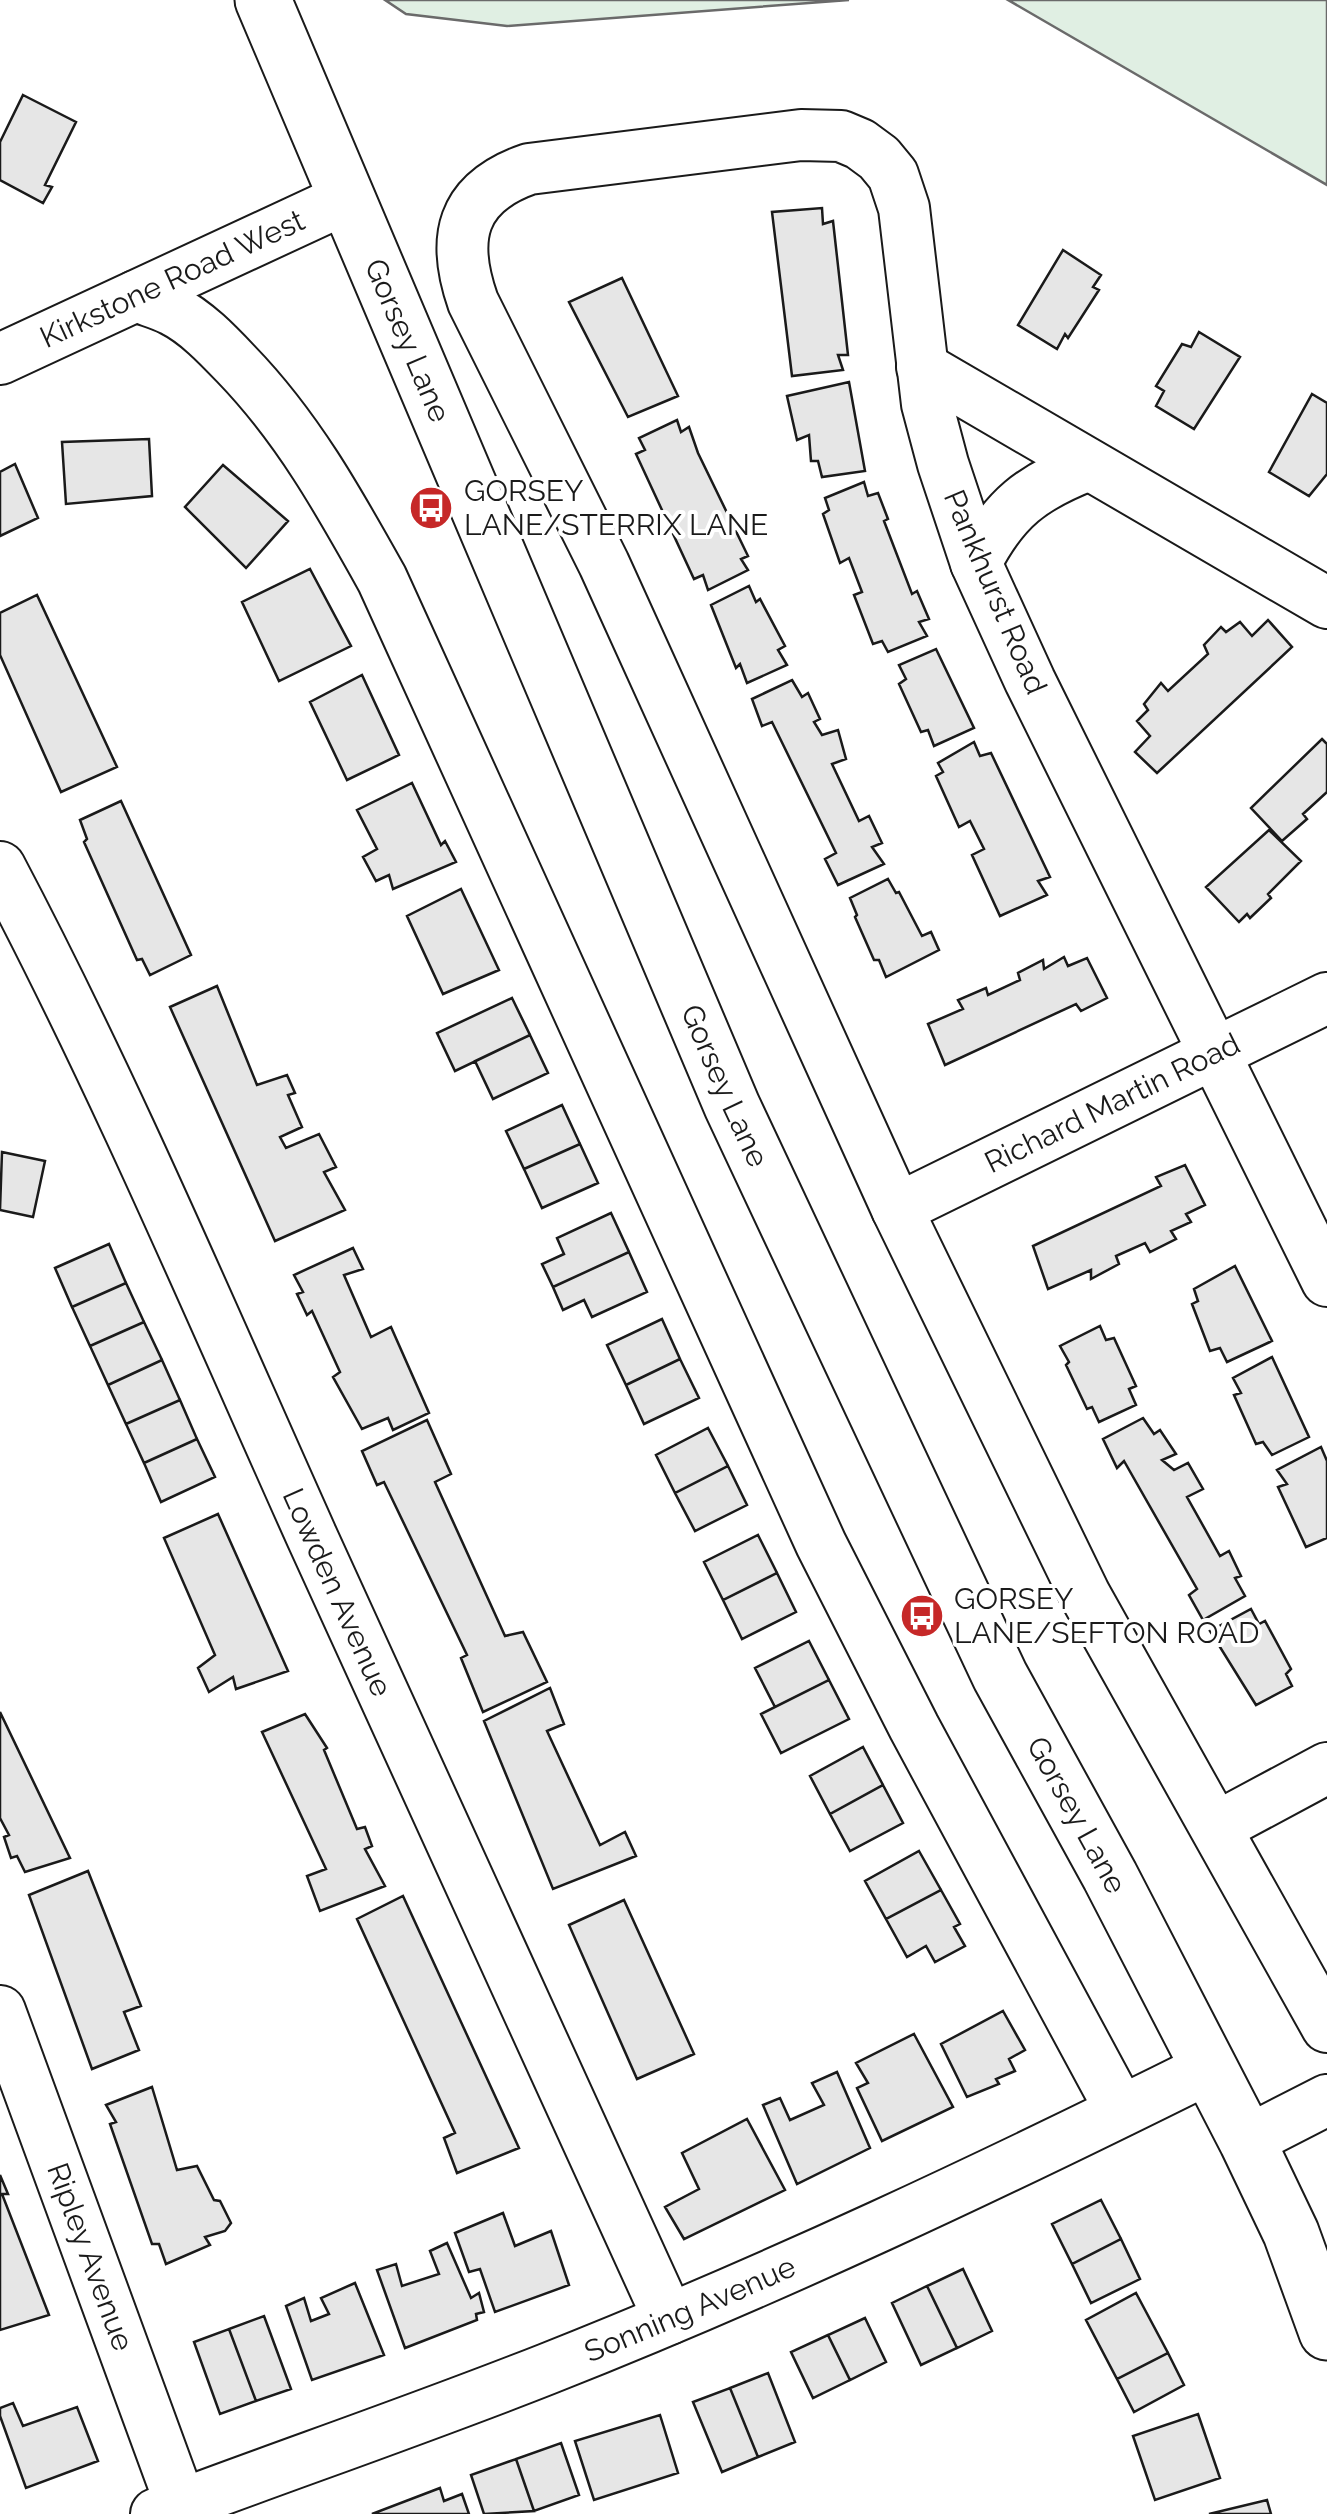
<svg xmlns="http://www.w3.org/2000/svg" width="1327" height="2514" viewBox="0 0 1327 2514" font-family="Raleway,sans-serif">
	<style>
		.green { fill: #e0efe3; stroke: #6a6a6a; stroke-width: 2.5 }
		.building { fill: #e6e6e6; stroke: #1a1a1a; stroke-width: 2.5 }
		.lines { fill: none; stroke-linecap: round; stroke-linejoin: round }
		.minor-casing { stroke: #1a1a1a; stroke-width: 54 }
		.major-casing { stroke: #1a1a1a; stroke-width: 59 }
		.minor { stroke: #fff; stroke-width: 50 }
		.major { stroke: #fff; stroke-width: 55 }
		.labels { text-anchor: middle; stroke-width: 8; stroke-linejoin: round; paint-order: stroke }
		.street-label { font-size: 30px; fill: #1a1a1a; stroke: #fff }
		.poi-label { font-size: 30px; fill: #1a1a1a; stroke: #fff; text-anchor: start }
	</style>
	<rect width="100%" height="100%" fill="#fff"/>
	<path class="green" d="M385,0H849L507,26L406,14Z
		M1008,0H1327V185Z"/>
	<path class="building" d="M23,95L76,122L45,185L52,187L43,203L0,180V142Z
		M822,208L823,224L833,221L848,355H838L843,370L792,376L772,212Z
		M1063,250L1101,275L1093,287L1099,290L1068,338L1065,334L1057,349L1018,325Z
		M622,278L678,396L628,417L569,302Z
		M1199,332L1240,357L1194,429L1156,406L1164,391L1156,386L1182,344L1191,347Z
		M849,382L865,471L822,477L818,461H811L809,435L797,440L787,396Z
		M1312,394L1327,403V474L1309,496L1269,472Z
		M677,420L681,432L689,427L698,453L748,556L741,559L748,570L708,590L703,575L694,579L636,454L645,450L639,438Z
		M149,439L152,496L66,504L62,442Z
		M15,464L38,518L0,536V472Z
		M223,465L288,521L246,568L185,507Z
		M864,482L868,496L878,493L888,519L884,521L912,594L917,591L929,619L919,622L927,636L888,652L882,641L873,644L854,595L862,592L849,558L840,563L823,514L829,510L825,498Z
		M310,569L351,646L279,681L242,602Z
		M749,586L756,602L760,599L785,646L778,650L787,665L747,683L740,664L736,668L711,605Z
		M37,595L117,767L61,792L0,655V613Z
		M1268,620L1292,647L1157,773L1135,752L1150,736L1137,721L1148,710L1144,704L1161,683L1168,691L1208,654L1204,645L1221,627L1226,632L1240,622L1252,636Z
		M936,649L974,728L934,746L928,730L921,732L899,684L906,679L899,665Z
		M362,675L399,755L347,780L310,702Z
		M792,680L802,697L808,693L820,719L814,722L822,735L838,730L846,759L832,764L859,821L869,816L882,843L872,847L884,864L838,885L825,859L836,853L772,722L762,726L752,699Z
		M1322,739L1327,744V792L1303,814L1307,819L1282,841L1251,808Z
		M974,742L980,756L991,753L1050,877L1038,881L1047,895L1000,916L972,855L984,849L970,821L959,827L936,776L943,772L938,763Z
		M412,783L441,845L445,841L456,862L393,889L389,875L376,881L363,857L377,849L357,810Z
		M121,801L191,955L150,975L142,959L137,960L84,842L87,839L80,820Z
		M1269,830L1301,861L1268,894L1271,898L1250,918L1247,914L1239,922L1206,887Z
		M888,879L896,893L899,892L922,936L931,932L939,950L886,977L879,960H874L855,917L857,915L850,898Z
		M461,889L499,970L443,994L407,916Z
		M1064,957L1068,966L1087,958L1107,998L1081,1011L1076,1004L945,1065L928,1024L963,1009L958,1000L986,988L988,995L1020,980L1018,973L1043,960L1044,969Z
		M217,986L257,1085L287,1075L295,1093L288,1095L302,1127L280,1137L286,1148L319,1134L336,1167L324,1172L345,1210L275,1241L170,1007Z
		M512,998L530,1035L455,1071L437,1033Z
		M530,1035L548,1073L493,1099L475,1061Z
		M562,1105L580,1144L524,1169L506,1131Z
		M580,1144L598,1183L542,1208L524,1169Z
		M2,1152L45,1161L33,1217L0,1210Z
		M1185,1165L1205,1205L1186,1214L1191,1222L1171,1231L1176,1239L1150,1252L1145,1243L1116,1256L1119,1264L1091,1279V1270L1048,1289L1033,1246L1161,1186L1156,1177Z
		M611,1213L629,1252L553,1287L542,1264L564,1254L557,1238Z
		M109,1244L126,1283L72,1307L55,1268Z
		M353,1248L363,1269L344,1275L371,1337L391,1327L429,1413L393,1430L388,1418L362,1429L333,1377L340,1372L312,1311L307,1315L297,1294L303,1292L294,1275Z
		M629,1252L647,1292L592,1317L584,1300L563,1310L553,1287Z
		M1235,1266L1272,1341L1227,1362L1220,1348L1210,1351L1192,1304L1198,1301L1194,1289Z
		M126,1283L144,1322L90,1346L72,1307Z
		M662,1319L680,1359L626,1385L607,1345Z
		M144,1322L162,1360L108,1385L90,1346Z
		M1100,1326L1106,1340L1114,1338L1136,1386L1129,1389L1136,1405L1099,1422L1092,1407L1087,1409L1066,1365L1069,1362L1060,1346Z
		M1272,1357L1309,1437L1272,1455L1263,1442L1256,1444L1234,1395L1241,1393L1233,1378Z
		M680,1359L699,1398L644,1424L626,1385Z
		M162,1360L180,1400L126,1424L108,1385Z
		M180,1400L197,1439L144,1463L126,1424Z
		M1143,1418L1154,1434L1160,1430L1176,1454L1162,1460L1174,1470L1188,1463L1203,1489L1187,1497L1220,1556L1229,1551L1241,1576L1235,1578L1245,1596L1203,1620L1189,1595L1197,1589L1124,1461L1117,1468L1103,1439Z
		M427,1420L451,1474L435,1482L505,1636L523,1632L547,1682L483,1712L461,1658L467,1655L384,1482L377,1485L362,1451Z
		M708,1428L728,1466L675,1493L656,1455Z
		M197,1439L215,1477L161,1502L144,1463Z
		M1321,1447L1327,1461V1538L1306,1547L1278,1487L1287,1484L1277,1470Z
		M728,1466L747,1505L695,1531L675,1493Z
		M218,1514L288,1671L236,1689L233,1677L209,1692L198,1668L215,1655L164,1538Z
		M758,1535L777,1573L723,1600L704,1562Z
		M777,1573L796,1612L742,1639L723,1600Z
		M1251,1609L1259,1624L1265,1621L1291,1669L1286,1674L1292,1686L1256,1705L1210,1631Z
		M809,1641L829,1680L775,1707L755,1668Z
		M829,1680L849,1719L781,1753L761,1714Z
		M550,1688L564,1724L547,1731L600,1845L625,1832L636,1856L553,1889L484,1721Z
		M0,1712L70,1858L25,1872L17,1856L11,1858L4,1837L9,1835L0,1818Z
		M305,1714L327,1748L324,1750L357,1829L365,1827L372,1846L365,1849L385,1886L320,1911L307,1876L326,1869L262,1732Z
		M863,1747L883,1785L830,1814L810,1776Z
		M883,1785L903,1823L850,1851L830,1814Z
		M919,1851L941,1890L886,1919L865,1881Z
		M88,1871L141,2006L124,2012L139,2050L92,2069L29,1895Z
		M941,1890L960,1924L954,1927L965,1946L935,1962L926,1946L907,1957L886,1919Z
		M403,1896L519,2148L457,2173L444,2138L455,2133L357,1919Z
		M624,1900L694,2054L637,2079L569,1925Z
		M1003,2011L1025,2050L1009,2059L1015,2071L996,2079L999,2084L967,2097L941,2044Z
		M914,2034L953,2107L882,2141L857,2088L868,2083L856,2063Z
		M837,2072L870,2148L797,2184L763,2105L780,2098L790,2120L824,2105L812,2083Z
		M152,2087L177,2170L197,2166L214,2200L220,2201L231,2223L225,2231L205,2237L210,2245L166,2264L159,2244H152L110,2124L116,2122L106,2105Z
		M747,2119L785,2190L684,2239L665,2207L699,2189L682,2153Z
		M0,2175L8,2194H2L49,2315L0,2330Z
		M1101,2200L1121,2239L1072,2264L1052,2224Z
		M503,2213L515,2246L551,2231L569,2285L495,2312L480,2269L469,2272L455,2233Z
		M1121,2239L1140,2279L1091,2303L1072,2264Z
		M447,2243L471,2298L479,2293L484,2312L476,2314L477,2320L405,2348L377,2270L396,2264L402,2286L439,2274L430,2251Z
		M963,2269L992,2331L957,2348L927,2286Z
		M355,2283L384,2355L312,2380L286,2306L304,2298L311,2321L329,2314L321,2298Z
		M927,2286L957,2348L921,2365L892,2303Z
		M1136,2293L1168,2353L1117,2379L1086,2320Z
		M264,2316L291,2389L256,2401L229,2329Z
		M865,2318L886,2362L850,2380L828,2335Z
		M229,2329L256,2401L220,2414L194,2342Z
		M828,2335L850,2380L813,2398L791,2352Z
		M1168,2353L1184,2385L1134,2412L1117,2379Z
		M768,2373L795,2442L758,2457L730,2388Z
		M730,2388L758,2457L722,2472L693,2402Z
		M13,2403L23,2426L77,2407L98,2461L26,2488L0,2416V2408Z
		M1198,2414L1220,2478L1155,2500L1133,2436Z
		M660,2415L678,2473L594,2500L575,2441Z
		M561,2443L579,2495L534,2511L516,2459Z
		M516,2459L534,2511L484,2514L471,2475Z
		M440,2488L444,2501L462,2494L469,2514H372Z
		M1267,2500L1271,2514H1209Z"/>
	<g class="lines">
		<g class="minor-casing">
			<g id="minor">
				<path d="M136,296C148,301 161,304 172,310C196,322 217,344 236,364C298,428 339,502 382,579L821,1544L914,1727L1121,2111"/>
				<path id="s1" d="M0,359L345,199"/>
				<path d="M922,367L1327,603"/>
				<path d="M976,563C1004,508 1032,487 1089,465"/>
				<path id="s2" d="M0,867C115,1085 211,1312 312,1537C429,1798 550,2058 669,2319"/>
				<path id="s3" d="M897,1209L1327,998"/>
				<path d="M1327,1281L1030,681L976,563L943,464L927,404L904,208L893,175L879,158L860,144L841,136L801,135L529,169C460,193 451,239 473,302L604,564L897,1209L1085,1595L1327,2027"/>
				<path d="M1217,1827L1327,1768"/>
				<path id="s4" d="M0,2011L181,2505"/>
				<path d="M1247,2141L1327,2100"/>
				<path id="s5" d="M156,2514C286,2465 418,2420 547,2369C770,2281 994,2175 1209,2068"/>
			</g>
		</g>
		<g class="major-casing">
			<g id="major">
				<path id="s6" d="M263,0L732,1106L1000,1676L1110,1876L1247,2141L1291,2233L1327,2332"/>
			</g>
		</g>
		<use href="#minor" class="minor"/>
		<use href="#major" class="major"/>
	</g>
	<defs>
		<g id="bus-disc" transform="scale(2.25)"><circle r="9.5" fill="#c62828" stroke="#fff"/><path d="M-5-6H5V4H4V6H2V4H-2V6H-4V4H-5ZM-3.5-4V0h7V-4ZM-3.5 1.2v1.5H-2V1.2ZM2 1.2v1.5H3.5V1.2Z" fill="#fff"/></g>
	</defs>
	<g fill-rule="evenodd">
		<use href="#bus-disc" x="431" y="508"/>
		<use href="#bus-disc" x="922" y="1616"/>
	</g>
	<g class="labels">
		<g class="street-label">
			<text dy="10" stroke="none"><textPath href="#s1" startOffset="190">Kirkstone Road West</textPath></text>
			<text dy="10" stroke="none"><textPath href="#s6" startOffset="370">Gorsey Lane</textPath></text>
			<text transform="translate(995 592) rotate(67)" y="10">Pankhurst Road</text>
			<text dy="10" stroke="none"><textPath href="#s6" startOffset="1180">Gorsey Lane</textPath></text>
			<text dy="10" stroke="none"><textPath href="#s3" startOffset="240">Richard Martin Road</textPath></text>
			<text dy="10" stroke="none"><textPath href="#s2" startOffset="800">Lowden Avenue</textPath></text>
			<text dy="10" stroke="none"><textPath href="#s6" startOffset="1990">Gorsey Lane</textPath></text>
			<text dy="10" stroke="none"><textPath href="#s4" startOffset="262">Ripley Avenue</textPath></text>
			<text dy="10" stroke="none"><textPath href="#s5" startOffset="572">Sonning Avenue</textPath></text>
		</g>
		<g class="poi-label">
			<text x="464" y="501">GORSEY<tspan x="464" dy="34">LANE/STERRIX LANE</tspan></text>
			<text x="954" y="1609">GORSEY<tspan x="954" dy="34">LANE/SEFTON ROAD</tspan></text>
		</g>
	</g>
</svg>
